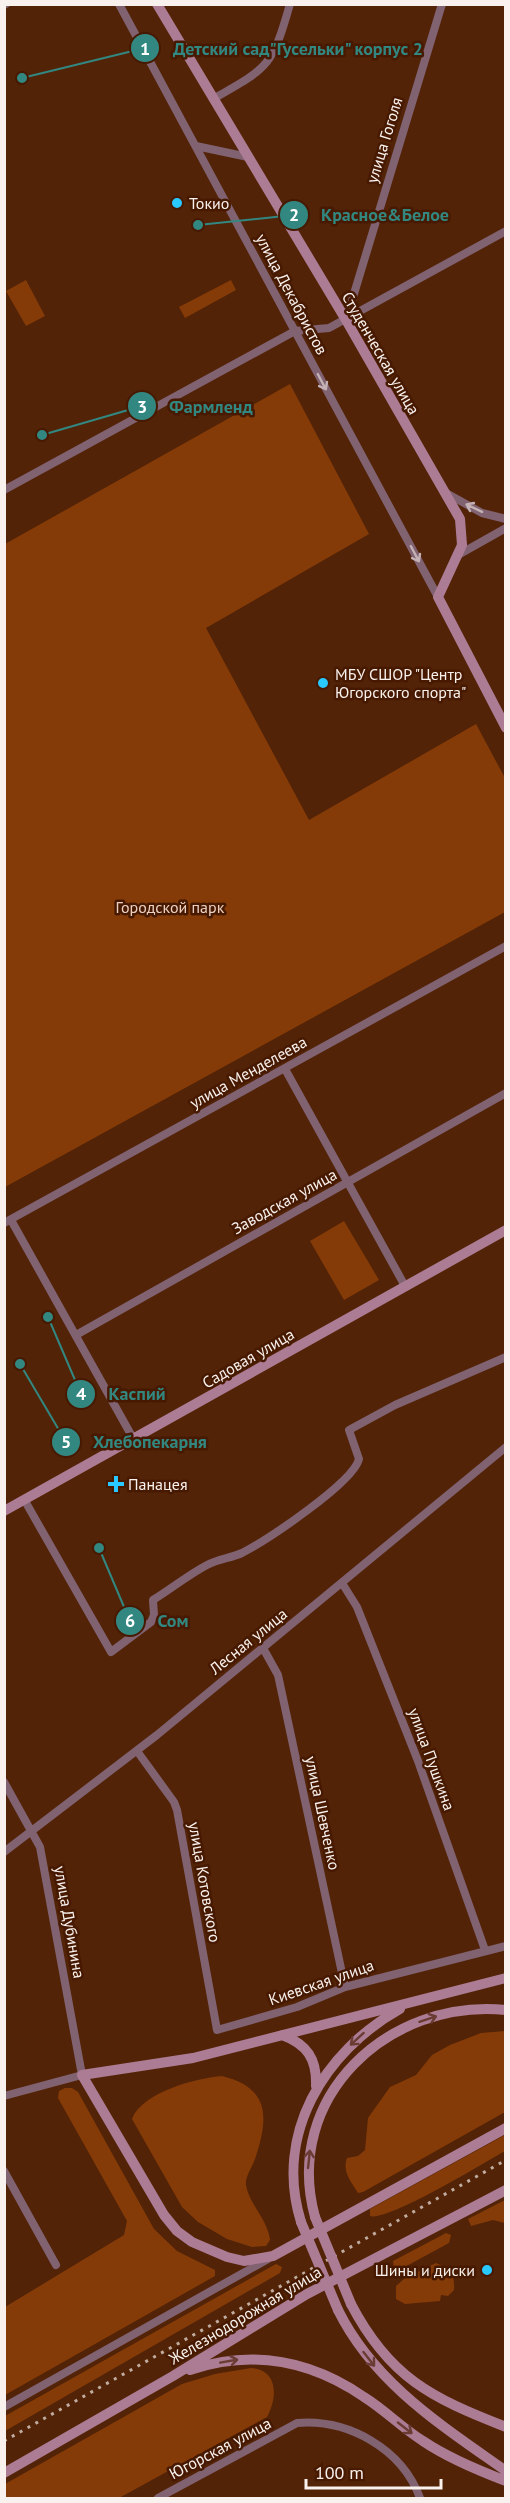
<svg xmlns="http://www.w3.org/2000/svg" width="510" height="2503" viewBox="0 0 510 2503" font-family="'PT Sans',sans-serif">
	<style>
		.green { fill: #853b08 }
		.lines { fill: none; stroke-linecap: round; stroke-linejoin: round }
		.street { stroke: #816271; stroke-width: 8 }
		.secondary { stroke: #ac7c94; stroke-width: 10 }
		.rail { stroke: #c1aca0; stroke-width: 3; stroke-dasharray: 3 6; stroke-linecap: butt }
		.secondary-bridge { stroke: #ac7c94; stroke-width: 10 }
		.oneway { stroke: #c3b1b5 }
		.oneway2 { stroke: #6a3c34 }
		.poi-dot { fill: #29c8ff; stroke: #461900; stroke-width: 2 }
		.labels { text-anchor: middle; stroke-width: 5; stroke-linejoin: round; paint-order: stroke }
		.street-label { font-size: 16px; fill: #f9f1ed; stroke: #461900 }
		.poi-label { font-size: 16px; fill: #f9f1ed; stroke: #461900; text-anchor: start }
		.park-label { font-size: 16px; fill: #edd0c2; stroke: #461900 }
		.leader { fill: none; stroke: #328881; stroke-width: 2 }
		.callout-dot { fill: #328881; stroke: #461900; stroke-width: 2 }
		.mark-label { font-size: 18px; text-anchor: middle; font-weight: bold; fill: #fff }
		.callout-label { font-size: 18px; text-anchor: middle; font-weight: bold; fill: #328881; stroke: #461900; stroke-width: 5; stroke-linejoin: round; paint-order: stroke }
	</style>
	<rect width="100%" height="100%" fill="#522307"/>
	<path class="green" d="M26,280L45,316L26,326L6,291Z
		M231,280L236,290L185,318L179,307Z
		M290,384L369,534L206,628L309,820L476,724L505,778V912L5,1187V544Z
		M344,1221L379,1280L344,1300L310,1241Z
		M505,2031V2112L363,2192L358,2193C351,2181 342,2172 347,2158L358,2156L365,2150L368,2118L390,2087L416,2075L432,2055L450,2045L481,2033Z
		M222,2076C270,2088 269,2117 255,2159C252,2168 245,2176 246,2185C249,2204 268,2220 270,2240L266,2246L252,2247L227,2239L198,2222L182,2207L132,2119C142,2092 197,2078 222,2076Z
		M65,2088H72L78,2092L154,2229L177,2251L215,2270V2276L5,2395V2307L124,2235L127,2221L58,2098L59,2091Z
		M505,2135V2151C484,2163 387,2222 370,2216V2209Z
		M505,2200V2223L493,2220L471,2226L468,2219Z
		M446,2233L451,2235L449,2243L401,2269L394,2267L393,2261Z
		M436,2263C450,2269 455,2274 454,2290L448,2296L441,2295L440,2301L405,2304L396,2299V2286L405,2278Z
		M276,2264L282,2267L280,2273L5,2431V2416Z
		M251,2368C278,2370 278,2397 267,2417L119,2498H5V2484L182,2384L215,2374Z"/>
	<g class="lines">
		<path class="street" d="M119,4L438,597
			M4,5L6,4
			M213,99C269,67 272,67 290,4
			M196,146L248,157
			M346,320L442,4
			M4,490L295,331L329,328L506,231
			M446,493L482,513L506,519
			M458,555L506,528
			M285,1069L405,1286
			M11,1220L134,1440
			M4,1223L506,946
			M76,1335L506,1093
			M25,1501L111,1652L151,1622L154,1615L153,1600C171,1589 188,1575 207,1565C218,1559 231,1558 242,1553C267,1540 353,1483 359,1459L349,1430L395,1405L506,1357
			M342,1583L357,1607L418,1761L485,1950
			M263,1648L278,1675L345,1987
			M137,1751L174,1802L177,1810L217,2030L297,2007L345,1987L506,1946
			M4,1782L40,1847L82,2075L4,2096
			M4,1852L157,1735L506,1447
			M4,2171L56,2265
			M4,2407L268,2259
			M158,2498L297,2423C349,2419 402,2449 420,2498"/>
		<path class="secondary" d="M157,4L346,320L460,519L462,545L438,597L506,728
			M4,1511L506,1230
			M506,1978L193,2058L82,2075L164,2215L177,2231L192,2242L227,2257L244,2261L273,2256L506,2128
			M282,2035C307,2044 317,2059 316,2086
			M315,2217C282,2097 389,1998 506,2010
			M301,2222C274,2135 323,2052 400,2009
			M351,2304C389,2377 431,2398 506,2427
			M338,2310C374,2383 441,2425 506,2471
			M190,2370C253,2349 310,2360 364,2397C385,2410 402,2428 423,2441C448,2458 477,2470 506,2481
			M4,2473L173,2376L307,2294L506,2190"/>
		<path class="rail" d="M4,2441L506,2160"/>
		<path class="secondary-bridge" d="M315,2217L351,2304
			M301,2222L338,2310"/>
	</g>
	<defs><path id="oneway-shaft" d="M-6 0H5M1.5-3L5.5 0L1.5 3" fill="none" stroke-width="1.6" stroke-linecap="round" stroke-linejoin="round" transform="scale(1.5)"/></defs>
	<g class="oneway">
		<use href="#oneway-shaft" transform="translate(322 382) rotate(62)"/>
		<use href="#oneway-shaft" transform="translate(474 508) rotate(-154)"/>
		<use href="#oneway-shaft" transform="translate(415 554) rotate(62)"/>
	</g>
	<g class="oneway2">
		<use href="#oneway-shaft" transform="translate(428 2019) rotate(-18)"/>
		<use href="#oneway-shaft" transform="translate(357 2039) rotate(138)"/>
		<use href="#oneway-shaft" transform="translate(309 2159) rotate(-84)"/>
		<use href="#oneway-shaft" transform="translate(369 2359) rotate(52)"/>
		<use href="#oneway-shaft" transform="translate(229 2361) rotate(-10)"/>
		<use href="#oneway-shaft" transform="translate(405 2428) rotate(38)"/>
	</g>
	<g class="poi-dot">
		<circle cx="177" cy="203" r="6"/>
		<circle cx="323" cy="683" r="6"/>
		<path d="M113 1475h6v6h6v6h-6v6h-6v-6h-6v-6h6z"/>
		<circle cx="487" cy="2270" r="6"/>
	</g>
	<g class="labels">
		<g class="street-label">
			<text transform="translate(384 140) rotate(-73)" y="6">улица Гоголя</text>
			<text transform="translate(292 294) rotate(62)" y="6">улица Декабристов</text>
			<text transform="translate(381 353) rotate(60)" y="6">Студенческая улица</text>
			<text transform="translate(248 1072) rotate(-29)" y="6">улица Менделеева</text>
			<text transform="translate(284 1201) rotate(-29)" y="6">Заводская улица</text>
			<text transform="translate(248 1358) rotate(-30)" y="6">Садовая улица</text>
			<text transform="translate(248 1641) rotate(-39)" y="6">Лесная улица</text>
			<text transform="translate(432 1759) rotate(70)" y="6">улица Пушкина</text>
			<text transform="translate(323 1813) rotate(78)" y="6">улица Шевченко</text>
			<text transform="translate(205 1882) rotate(80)" y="6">улица Котовского</text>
			<text transform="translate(70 1922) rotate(80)" y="6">улица Дубинина</text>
			<text transform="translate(321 1982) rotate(-19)" y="6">Киевская улица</text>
			<text transform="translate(245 2315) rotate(-31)" y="6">Железнодорожная улица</text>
			<text transform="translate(220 2448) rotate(-28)" y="6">Югорская улица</text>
		</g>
		<g class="poi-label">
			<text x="189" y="209">Токио</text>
			<text x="335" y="680">МБУ СШОР "Центр<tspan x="335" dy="18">Югорского спорта"</tspan></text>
			<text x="128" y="1490">Панацея</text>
			<text x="475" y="2276" text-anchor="end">Шины и диски</text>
		</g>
		<g class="park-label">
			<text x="170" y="913">Городской парк</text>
		</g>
	</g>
	<path class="leader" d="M22 78L145 48M198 225L294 215M42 435L142 406M48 1317L81 1394M20 1364L66 1442M99 1548L130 1621"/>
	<g class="callout-dot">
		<circle cx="22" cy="78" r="6"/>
		<circle cx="198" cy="225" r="6"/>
		<circle cx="42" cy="435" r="6"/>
		<circle cx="48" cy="1317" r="6"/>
		<circle cx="20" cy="1364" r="6"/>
		<circle cx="99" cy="1548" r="6"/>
		<circle cx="145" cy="48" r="15"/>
		<circle cx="294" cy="215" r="15"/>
		<circle cx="142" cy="406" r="15"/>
		<circle cx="81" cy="1394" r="15"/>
		<circle cx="66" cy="1442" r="15"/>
		<circle cx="130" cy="1621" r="15"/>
	</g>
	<g class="mark-label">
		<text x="145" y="55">1</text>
		<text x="294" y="221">2</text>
		<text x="142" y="413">3</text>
		<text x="81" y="1400">4</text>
		<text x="66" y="1448">5</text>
		<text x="130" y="1627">6</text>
	</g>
	<g class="callout-label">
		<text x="298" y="55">Детский сад"Гусельки" корпус 2</text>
		<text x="385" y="221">Красное&amp;Белое</text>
		<text x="211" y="413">Фармленд</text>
		<text x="137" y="1400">Каспий</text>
		<text x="150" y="1448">Хлебопекарня</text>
		<text x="173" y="1627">Сом</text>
	</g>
	<rect width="510" height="2503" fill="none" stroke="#f9f1ed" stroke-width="12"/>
	<path d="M306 2479v9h135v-9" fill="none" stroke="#f9f1ed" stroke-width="3"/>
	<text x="315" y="2479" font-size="18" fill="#f9f1ed" stroke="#461900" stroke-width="4.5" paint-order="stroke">100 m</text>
</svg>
